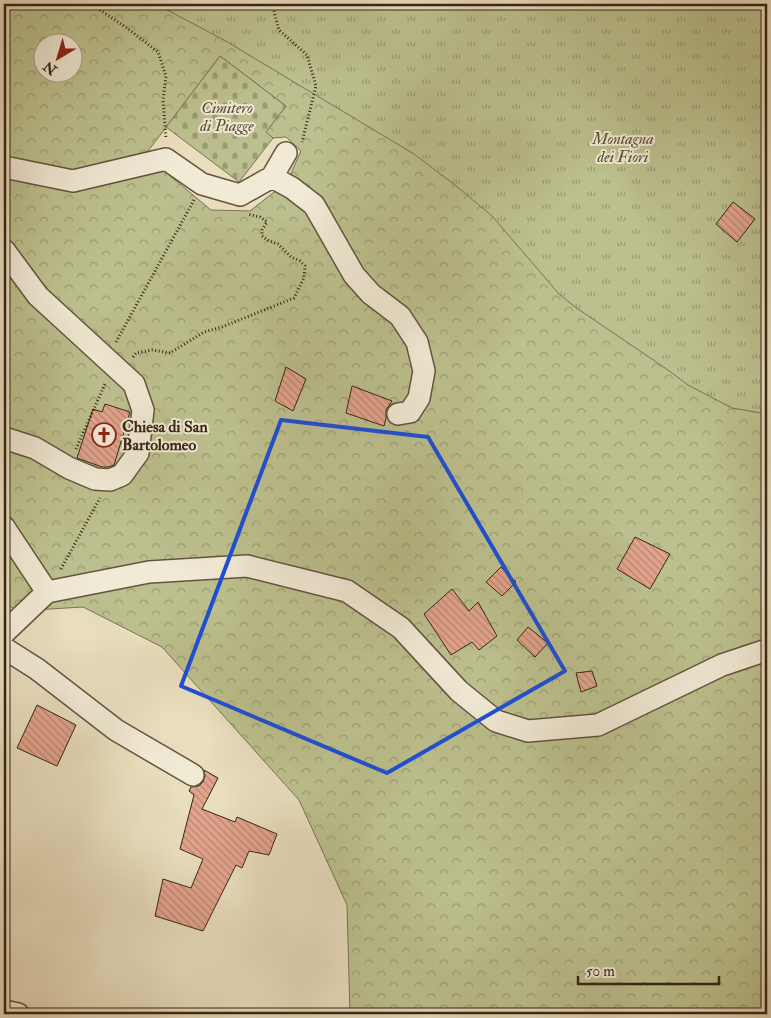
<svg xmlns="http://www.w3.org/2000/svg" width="771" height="1018" viewBox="0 0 771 1018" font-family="'IM FELL Double Pica',serif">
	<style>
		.forest { fill: url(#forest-crowns); stroke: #7a7252; fill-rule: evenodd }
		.cemetery { fill: url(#cemetery-stones); stroke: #7a7252 }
		.park { fill: url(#park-tufts); stroke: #7a7252 }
		.building { fill: url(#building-back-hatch); stroke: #382515 }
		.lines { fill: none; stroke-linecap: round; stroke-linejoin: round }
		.minor-casing { stroke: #64533f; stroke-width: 24 }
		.path { stroke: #382515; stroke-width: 3; stroke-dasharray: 1 2.5; stroke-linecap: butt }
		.minor { stroke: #f1ead5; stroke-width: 21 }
		.marked { fill: none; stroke: #1d4ed8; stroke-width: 4; stroke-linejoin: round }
		.labels { text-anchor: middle; stroke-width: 4; stroke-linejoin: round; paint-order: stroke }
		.park-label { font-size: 16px; font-style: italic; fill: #594c33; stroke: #f1ead5 }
		.poi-label { font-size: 16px; font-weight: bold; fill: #382515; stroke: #f1ead5; text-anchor: start }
	</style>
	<defs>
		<pattern id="forest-crowns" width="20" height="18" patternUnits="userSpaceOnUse" patternTransform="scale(1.25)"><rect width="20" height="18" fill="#bcc08e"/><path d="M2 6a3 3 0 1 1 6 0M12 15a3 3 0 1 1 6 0" fill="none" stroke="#9a9c73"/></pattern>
		<pattern id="cemetery-stones" width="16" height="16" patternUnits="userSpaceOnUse" patternTransform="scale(1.25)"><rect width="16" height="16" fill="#bcc08e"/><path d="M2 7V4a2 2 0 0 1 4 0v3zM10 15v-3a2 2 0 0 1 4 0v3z" fill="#9a9c73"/></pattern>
		<pattern id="park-tufts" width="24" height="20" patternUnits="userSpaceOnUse" patternTransform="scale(1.25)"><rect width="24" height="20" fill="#bcc08e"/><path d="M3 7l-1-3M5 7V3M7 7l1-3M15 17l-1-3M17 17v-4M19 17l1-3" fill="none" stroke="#9a9c73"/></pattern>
		<pattern id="building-back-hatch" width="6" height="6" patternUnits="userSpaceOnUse" patternTransform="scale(1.25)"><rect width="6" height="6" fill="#e3a48d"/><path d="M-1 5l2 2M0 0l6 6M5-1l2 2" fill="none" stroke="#b98572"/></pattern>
	</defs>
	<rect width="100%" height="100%" fill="#e9debe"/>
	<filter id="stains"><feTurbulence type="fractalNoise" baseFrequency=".004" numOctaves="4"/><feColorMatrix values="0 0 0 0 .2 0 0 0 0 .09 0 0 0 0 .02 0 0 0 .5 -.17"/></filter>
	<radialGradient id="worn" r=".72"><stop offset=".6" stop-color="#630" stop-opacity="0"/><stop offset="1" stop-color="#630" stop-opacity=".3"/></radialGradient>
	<path class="forest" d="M4,4H767V1014H350L347,905L299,800L162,647L83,607L17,611L4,602ZM42,42H72V72H42ZM220,56L286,106L265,133L273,138L286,137L301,151L287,182L250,211L211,210L145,155Z"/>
	<path class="cemetery" d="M220,56L286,106L266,132L273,138L239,182L166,127Z"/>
	<path class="park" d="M156,4H767V414L732,408L688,385L668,370L575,307L559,294L492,216L455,185L414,154L224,40Z"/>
	<path class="building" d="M733,202L755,219L737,242L716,224Z
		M286,367L306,379L293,411L275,401Z
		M352,386L392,401L386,410V418L384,426L346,413Z
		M105,404L130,412L114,465L108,467H102L77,458L93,409L102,412Z
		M635,537L670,554L650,589L617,569Z
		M501,567L516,582L502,596L486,582Z
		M452,589L469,611L478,602L497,636L479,650L472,642L451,655L424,614Z
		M528,627L548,643L535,657L517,640Z
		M592,671L597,686L581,692L576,673Z
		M37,705L76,725L57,766L17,748Z
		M204,770L218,778L202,809L235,822L237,817L277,834L269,855L249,851L242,868L236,865L203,931L155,916L163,879L191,888L203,859L180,849L194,795L189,791L191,787L199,786L203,782L205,776Z"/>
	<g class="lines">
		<g class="minor-casing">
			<path id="minor" d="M4,167L73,181L166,159L202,184L240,195L272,177L286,153
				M272,177L292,188L314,205L354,275L371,294L400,316L417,342L424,371L419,398L410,412L398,414
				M4,250L38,296L134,384L143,410L138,453L122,475L110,480L95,479L69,468L35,448L4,438
				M4,527L47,592
				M4,633L47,592L149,572L247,566L347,591L401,628L459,691L496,721L528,731L598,725L722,665L767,650
				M4,648L37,669L116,730L193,775
				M4,1011L18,1014"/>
		</g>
		<path class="path" d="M91,4L127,28L158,52L166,76L163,100L166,139
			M272,4L279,30L307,55L316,86L302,142
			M116,342L194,200
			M133,357L136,353L152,350L170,353L204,332L222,327L294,298L304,278L305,266L300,261L291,257L278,244L269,241L262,236V230L267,222L260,217L247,214
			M76,449L105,384
			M61,569L100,498"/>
		<use href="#minor" class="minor"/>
	</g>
	<path class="marked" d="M281,420L428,437L565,671L387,773L181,686Z"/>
	<defs>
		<g id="church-ring" transform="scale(1.25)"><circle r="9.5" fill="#f1ead5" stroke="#8f2418" stroke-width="1.5"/><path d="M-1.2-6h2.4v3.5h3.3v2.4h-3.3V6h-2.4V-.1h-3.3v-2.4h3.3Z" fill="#8f2418"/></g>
	</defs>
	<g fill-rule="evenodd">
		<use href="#church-ring" x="104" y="435"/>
	</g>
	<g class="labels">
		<g class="park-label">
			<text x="227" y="113">Cimitero<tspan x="227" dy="18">di Piagge</tspan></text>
			<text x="623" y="144">Montagna<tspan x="623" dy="18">dei Fiori</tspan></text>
		</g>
		<g class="poi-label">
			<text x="122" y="432">Chiesa di San<tspan x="122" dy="18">Bartolomeo</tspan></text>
		</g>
	</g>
	<rect width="771" height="1018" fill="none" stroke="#e9debe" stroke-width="20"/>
	<rect x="5" y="5" width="761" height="1008" fill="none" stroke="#382515" stroke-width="2.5"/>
	<rect x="10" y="10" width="751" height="998" fill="none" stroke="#382515"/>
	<g transform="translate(58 58) rotate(218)"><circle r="24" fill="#f1ead5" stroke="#a79b88"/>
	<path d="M0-4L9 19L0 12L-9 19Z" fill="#8f2418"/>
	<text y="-8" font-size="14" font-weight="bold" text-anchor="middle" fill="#382515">N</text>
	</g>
	<path d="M578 976v8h141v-8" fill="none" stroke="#382515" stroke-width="2.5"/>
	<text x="586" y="976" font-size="15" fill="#382515" stroke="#f1ead5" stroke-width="4" paint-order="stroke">50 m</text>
	<rect width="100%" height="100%" filter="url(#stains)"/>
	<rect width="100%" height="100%" fill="url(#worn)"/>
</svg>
